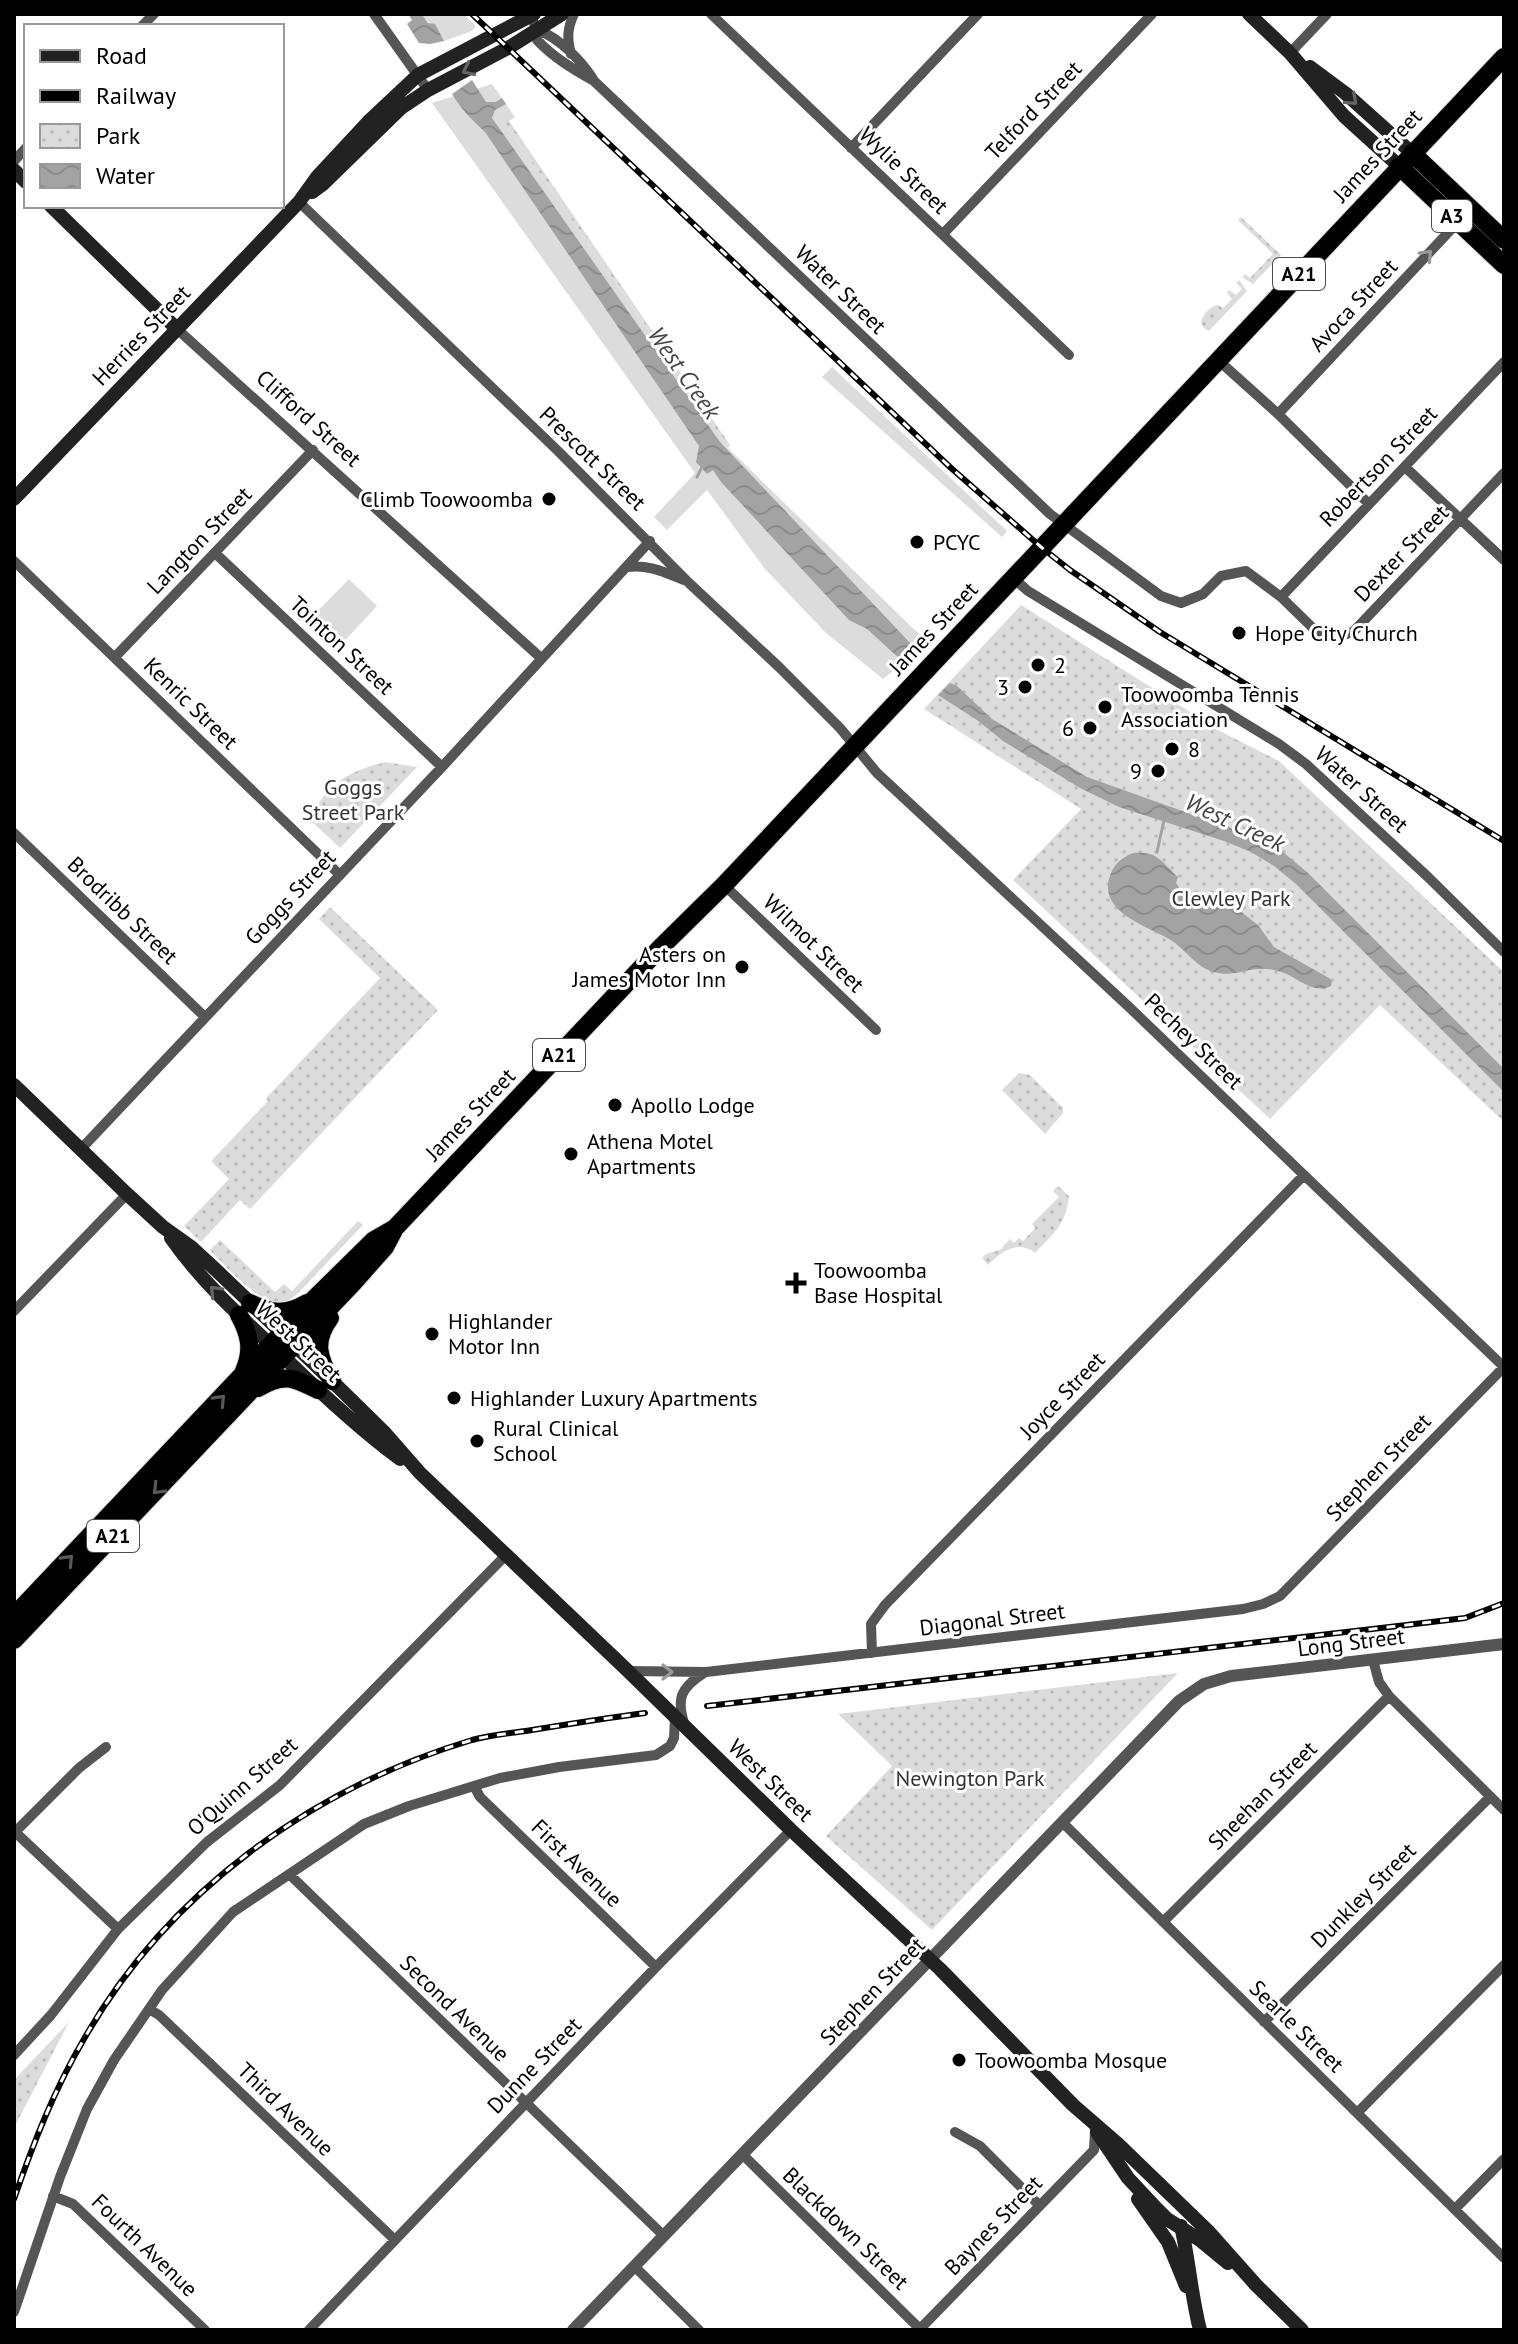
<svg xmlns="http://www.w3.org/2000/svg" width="1518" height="2344" viewBox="0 0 1518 2344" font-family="'PT Sans',sans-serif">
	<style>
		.grass { fill: #dcdcdc }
		.park { fill: url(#park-dots) }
		.water { fill: url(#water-waves) }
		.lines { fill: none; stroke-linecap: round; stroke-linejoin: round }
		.stream { stroke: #a3a3a3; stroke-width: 3 }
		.trunk-casing { stroke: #dbdbdb; stroke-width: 20 }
		.minor { stroke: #555; stroke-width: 10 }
		.tertiary { stroke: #555; stroke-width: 12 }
		.secondary { stroke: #222; stroke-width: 14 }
		.trunk { stroke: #000; stroke-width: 18 }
		.rail-casing { stroke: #000; stroke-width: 6 }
		.rail { stroke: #fff; stroke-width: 3; stroke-dasharray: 9; stroke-linecap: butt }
		.oneway { stroke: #646464 }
		.oneway2 { stroke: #999 }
		.oneway3 { stroke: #595959 }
		.poi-dot { fill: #000; stroke: #fff; stroke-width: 3 }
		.labels { text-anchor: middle; stroke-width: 6; stroke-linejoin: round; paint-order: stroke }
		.shield { fill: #fff; stroke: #4c4c4c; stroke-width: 2 }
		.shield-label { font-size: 20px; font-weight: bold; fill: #000 }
		.street-label { font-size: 22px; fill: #000; stroke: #fff }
		.poi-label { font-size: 22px; fill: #000; stroke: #fff; text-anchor: start }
		.park-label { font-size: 22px; fill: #333; stroke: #fff }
		.water-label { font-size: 24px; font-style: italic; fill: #444; stroke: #fff }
	</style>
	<defs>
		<pattern id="park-dots" width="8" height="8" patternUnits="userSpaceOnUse" patternTransform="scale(2)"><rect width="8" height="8" fill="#dcdcdc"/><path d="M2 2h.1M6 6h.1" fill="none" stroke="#bbb" stroke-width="1.8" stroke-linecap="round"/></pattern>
		<pattern id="water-waves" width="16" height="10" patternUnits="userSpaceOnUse" patternTransform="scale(2)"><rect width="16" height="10" fill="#a3a3a3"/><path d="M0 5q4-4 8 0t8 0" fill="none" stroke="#8b8b8b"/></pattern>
	</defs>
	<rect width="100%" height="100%" fill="#fff"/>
	<path class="grass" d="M422,14H463L476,26L472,31L444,41C437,30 429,24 422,14Z
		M492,84L515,117L505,124L689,388L728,448L924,639L897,668L883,679L825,632L765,569L707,490L667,530L654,517L695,473L432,103Z
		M832,367L1007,531L1002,537L822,377Z
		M349,579L377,606L339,647L310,619Z"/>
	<path class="park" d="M509,121L730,445L728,448L689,388L505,124Z
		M1241,217L1281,255L1253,284L1242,277L1245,274L1250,278L1273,254L1238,220Z
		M1239,280L1247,291L1209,331L1204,328L1201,323C1202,315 1210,306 1218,305L1223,308L1232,299L1227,293L1229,290L1236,295L1242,289L1236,283Z
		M1021,605L1220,731L1279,761L1504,972V1122L1380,1005L1270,1119L1013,880L1081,809L924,709Z
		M385,762L417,767L340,848L309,819C329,783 346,772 385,762Z
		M330,907L438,1010L250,1209L240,1200L201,1242L184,1226L229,1179L211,1161L268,1101L266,1098L380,978L319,919Z
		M1019,1073L1030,1075L1063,1108V1113L1045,1134L1002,1090Z
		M1058,1186L1069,1196C1066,1225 1053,1234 1035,1253C1018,1239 1001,1252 988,1265L982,1258L986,1254L1000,1250L1010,1239L1014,1243L1019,1238L1023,1241L1035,1228L1032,1224L1059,1197L1053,1191Z
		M358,1221L363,1225L297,1294C292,1298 287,1302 280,1302C257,1303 226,1266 210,1250L220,1240L275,1292L284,1284L292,1291Z
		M1178,1673L932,1930L826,1836L892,1766L838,1714Z
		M69,2022L14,2128V2080Z"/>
	<path class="water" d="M408,14H422L428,23L435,24L444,41L430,44L419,43L407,24L412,20Z
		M472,80L486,102H496L502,98L506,104L495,110L492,118L720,442L914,647L901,660L867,629L849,620L721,482L713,470L707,474L696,462L699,446L485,132C472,120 461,109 452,94Z
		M950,683L957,686L992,719L1087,777L1258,838L1284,853L1307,872L1504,1069V1092L1296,884L1274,866L1251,852L1224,841L1119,807L1080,788L1003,741L977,720L938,695Z
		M1133,853C1159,851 1161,862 1178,877L1176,883C1185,898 1200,903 1215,909L1218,901L1235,907L1258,925L1274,947L1329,978L1332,981L1331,986C1312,995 1298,977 1281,972C1252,962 1238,979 1214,972C1195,967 1186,949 1169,939C1145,925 1095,911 1111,873C1115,863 1123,857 1133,853Z"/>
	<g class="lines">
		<path class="stream" d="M697,477L702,467
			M1157,852L1164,820"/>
		<g class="trunk-casing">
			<path id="trunk" d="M1412,153L1504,240
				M1399,166L1504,265
				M250,1303C272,1314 286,1315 307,1303
				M239,1315C250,1335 253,1350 244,1371
				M330,1318C313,1341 318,1358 332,1381
				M258,1388C283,1373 293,1377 318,1390
				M14,1616L314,1299L374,1240L395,1228L660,948L724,885L1504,57
				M14,1640L354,1282L385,1247L394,1230"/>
		</g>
		<path class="minor" d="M374,14L428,90
			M711,14L1069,355
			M530,16L538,30L537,40C554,58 573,69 594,81L1050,514L1161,596L1181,603L1203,594L1221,576L1246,571L1281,597L1317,632L1335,639L1354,631L1504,473
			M142,26L154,14
			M538,30C559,38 581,60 593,79
			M1290,53L1327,14
			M571,54C567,38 567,29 574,14
			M851,148L978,14
			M14,161L26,148
			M299,202L558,451L689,583L779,667L840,728L877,773L1128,1006L1504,1367
			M943,234L1152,14
			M177,329L541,658
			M1218,360L1278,414L1369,504
			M1278,414L1458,222
			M1405,467L1504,560
			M215,553L442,767
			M14,561L339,874
			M627,567C648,564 664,572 684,580
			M1012,577L1028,591L1279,744L1306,764L1428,877L1504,952
			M1281,597L1504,362
			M115,657L313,450
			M14,833L205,1017
			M724,885L876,1030
			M81,1149L442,767L650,541
			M14,1311L127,1194
			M872,1653L871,1624L885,1605L1304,1175
			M1373,1660L1379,1682L1389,1696L1504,1810
			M628,1671L706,1672L1243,1609L1263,1604L1280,1596L1504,1367
			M685,1726C676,1699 680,1688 704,1673
			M474,1786L480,1797L656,1967
			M1062,1822L1504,2258
			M14,1831L118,1929
			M14,1833L79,1768L106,1747
			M290,1875L663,2235
			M1163,1922L1389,1696
			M149,2009L159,2015L395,2240
			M1264,2022L1490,1797
			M14,2055L51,2015L118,1929L207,1842L280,1785L506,1555
			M1357,2113L1504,1965
			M955,2132L980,2146L1039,2205
			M742,2154L921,2330
			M53,2196L73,2204L205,2330
			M1455,2209L1504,2159
			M634,2266L699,2330
			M14,2312L60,2177L87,2109L114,2060L162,1990L233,1912L364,1824L409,1806L500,1778L559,1767L656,1755L670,1746L674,1738L675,1717
			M920,2329L1094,2150L1095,2130
			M309,2330L656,1967L791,1830"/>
		<path class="tertiary" d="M573,2330L1179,1701L1204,1684L1231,1676L1504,1644"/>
		<path class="secondary" d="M1249,14L1290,53L1344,116L1399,166
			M1310,67L1345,93L1412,153
			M14,170L26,182
			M312,192L323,184L401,108L428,90L508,48L562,14
			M51,206L177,329
			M14,499L299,202L317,177L370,120L418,75L534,14
			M14,1085L127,1194L163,1227L191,1247L216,1270L332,1381L385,1433L420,1473L627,1670L791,1830L940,1969L1073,2105L1118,2144L1208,2231L1256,2285L1302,2330
			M171,1238C204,1285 247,1323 289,1362C324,1396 361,1430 400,1459
			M1097,2132L1128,2178L1156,2208L1167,2219L1200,2240L1228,2263
			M1138,2199L1168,2242L1186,2286
			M1181,2226C1189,2260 1191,2295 1200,2330"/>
		<use href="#trunk" class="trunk"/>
		<g class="rail-casing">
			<path id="rail" d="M472,14L951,468L1041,547L1070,570L1160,632L1504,841
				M707,1706L1398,1626L1465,1618L1504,1603
				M14,2199C33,2144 54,2090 84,2039C167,1893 312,1788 472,1740C491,1735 512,1733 532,1730C569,1724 607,1718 645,1713"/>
		</g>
		<use href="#rail" class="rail"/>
	</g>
	<defs><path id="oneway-chevron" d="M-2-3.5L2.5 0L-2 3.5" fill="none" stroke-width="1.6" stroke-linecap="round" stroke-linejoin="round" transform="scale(2)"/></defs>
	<g class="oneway">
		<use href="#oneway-chevron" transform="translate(468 70) rotate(153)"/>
		<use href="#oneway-chevron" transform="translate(1352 100) rotate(42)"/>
		<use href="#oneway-chevron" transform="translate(215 1291) rotate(-134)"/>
	</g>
	<g class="oneway2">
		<use href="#oneway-chevron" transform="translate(1427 255) rotate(-47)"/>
		<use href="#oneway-chevron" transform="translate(667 1672)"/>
	</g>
	<g class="oneway3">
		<use href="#oneway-chevron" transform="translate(220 1400) rotate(-47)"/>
		<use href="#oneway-chevron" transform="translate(158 1489) rotate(134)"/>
		<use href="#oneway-chevron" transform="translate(68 1560) rotate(-47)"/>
	</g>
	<g class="poi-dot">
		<circle cx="549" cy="499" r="8"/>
		<circle cx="917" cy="542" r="8"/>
		<circle cx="1239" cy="633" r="8"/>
		<circle cx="1038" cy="665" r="8"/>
		<circle cx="1025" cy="687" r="8"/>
		<circle cx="1105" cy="707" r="8"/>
		<circle cx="1090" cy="728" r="8"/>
		<circle cx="1172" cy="749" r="8"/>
		<circle cx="1158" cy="771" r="8"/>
		<circle cx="742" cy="967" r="8"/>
		<circle cx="615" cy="1105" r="8"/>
		<circle cx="571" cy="1154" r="8"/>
		<path d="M792 1271h8v8h8v8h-8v8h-8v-8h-8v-8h8z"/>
		<circle cx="432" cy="1334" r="8"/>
		<circle cx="454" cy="1398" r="8"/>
		<circle cx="477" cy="1441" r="8"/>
		<circle cx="959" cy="2060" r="8"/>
	</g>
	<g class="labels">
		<g class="shield">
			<rect x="1432" y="200" width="40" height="32" rx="6"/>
			<rect x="1273" y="258" width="52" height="32" rx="6"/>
			<rect x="533" y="1039" width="52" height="32" rx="6"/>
			<rect x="87" y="1520" width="52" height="32" rx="6"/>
		</g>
		<g class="shield-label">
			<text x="1452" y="223">A3</text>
			<text x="1299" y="281">A21</text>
			<text x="559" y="1062">A21</text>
			<text x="113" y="1543">A21</text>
		</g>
		<g class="street-label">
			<text transform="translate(1033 110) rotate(-46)" y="8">Telford Street</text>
			<text transform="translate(1377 155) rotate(-47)" y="8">James Street</text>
			<text transform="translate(904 170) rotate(44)" y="8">Wylie Street</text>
			<text transform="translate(841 289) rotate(44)" y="8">Water Street</text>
			<text transform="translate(1353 305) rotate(-47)" y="8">Avoca Street</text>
			<text transform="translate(141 335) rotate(-46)" y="8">Herries Street</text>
			<text transform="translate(309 418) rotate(42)" y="8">Clifford Street</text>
			<text transform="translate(593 458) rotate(44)" y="8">Prescott Street</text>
			<text transform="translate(1378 466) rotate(-46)" y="8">Robertson Street</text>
			<text transform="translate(199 540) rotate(-46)" y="8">Langton Street</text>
			<text transform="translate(1401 553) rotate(-46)" y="8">Dexter Street</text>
			<text transform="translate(933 628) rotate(-47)" y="8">James Street</text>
			<text transform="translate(342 645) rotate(43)" y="8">Tointon Street</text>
			<text transform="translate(191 703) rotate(44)" y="8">Kenric Street</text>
			<text transform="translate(1362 789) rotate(42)" y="8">Water Street</text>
			<text transform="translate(290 897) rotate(-47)" y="8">Goggs Street</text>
			<text transform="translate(123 910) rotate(44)" y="8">Brodribb Street</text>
			<text transform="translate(814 943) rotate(44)" y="8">Wilmot Street</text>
			<text transform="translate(1194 1041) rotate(44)" y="8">Pechey Street</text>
			<text transform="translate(470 1114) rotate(-46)" y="8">James Street</text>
			<text transform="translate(299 1341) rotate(43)" y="8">West Street</text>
			<text transform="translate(1062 1395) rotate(-46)" y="8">Joyce Street</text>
			<text transform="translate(1378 1467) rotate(-46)" y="8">Stephen Street</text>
			<text transform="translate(992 1619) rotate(-7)" y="8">Diagonal Street</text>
			<text transform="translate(1351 1642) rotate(-7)" y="8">Long Street</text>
			<text transform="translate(771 1780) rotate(44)" y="8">West Street</text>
			<text transform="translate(242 1786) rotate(-41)" y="8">O'Quinn Street</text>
			<text transform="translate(1262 1795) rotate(-45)" y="8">Sheehan Street</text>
			<text transform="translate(577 1863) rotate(44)" y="8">First Avenue</text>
			<text transform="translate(1363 1895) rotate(-45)" y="8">Dunkley Street</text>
			<text transform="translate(872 1991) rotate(-46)" y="8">Stephen Street</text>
			<text transform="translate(455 2008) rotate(44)" y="8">Second Avenue</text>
			<text transform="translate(1297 2026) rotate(44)" y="8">Searle Street</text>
			<text transform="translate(534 2065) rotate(-46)" y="8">Dunne Street</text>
			<text transform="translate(286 2109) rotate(44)" y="8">Third Avenue</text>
			<text transform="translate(993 2225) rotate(-46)" y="8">Baynes Street</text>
			<text transform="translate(846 2228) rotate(44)" y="8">Blackdown Street</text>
			<text transform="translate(145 2245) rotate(44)" y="8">Fourth Avenue</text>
		</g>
		<g class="poi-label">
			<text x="533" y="507" text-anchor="end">Climb Toowoomba</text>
			<text x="933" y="550">PCYC</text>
			<text x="1255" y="641">Hope City Church</text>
			<text x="1054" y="673">2</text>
			<text x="1009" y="695" text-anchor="end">3</text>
			<text x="1121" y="702">Toowoomba Tennis<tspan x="1121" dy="25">Association</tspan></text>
			<text x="1074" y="736" text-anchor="end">6</text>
			<text x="1188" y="757">8</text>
			<text x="1142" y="779" text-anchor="end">9</text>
			<text x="726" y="962" text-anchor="end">Asters on<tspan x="726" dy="25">James Motor Inn</tspan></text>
			<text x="631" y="1113">Apollo Lodge</text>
			<text x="587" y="1149">Athena Motel<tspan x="587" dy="25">Apartments</tspan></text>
			<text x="814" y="1278">Toowoomba<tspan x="814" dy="25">Base Hospital</tspan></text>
			<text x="448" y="1329">Highlander<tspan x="448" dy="25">Motor Inn</tspan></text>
			<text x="470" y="1406">Highlander Luxury Apartments</text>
			<text x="493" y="1436">Rural Clinical<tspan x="493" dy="25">School</tspan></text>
			<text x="975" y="2068">Toowoomba Mosque</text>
		</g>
		<g class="park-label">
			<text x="353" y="795">Goggs<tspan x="353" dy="25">Street Park</tspan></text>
			<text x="1231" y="906">Clewley Park</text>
			<text x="970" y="1786">Newington Park</text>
		</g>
		<g class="water-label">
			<text transform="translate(684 373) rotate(55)" y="8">West Creek</text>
			<text transform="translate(1235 823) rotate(25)" y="8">West Creek</text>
		</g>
	</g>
	<rect width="1518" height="2344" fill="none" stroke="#000000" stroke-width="32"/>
	<rect x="24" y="24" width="260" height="184" fill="#ffffff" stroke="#999999" stroke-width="2"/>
	<rect x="40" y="50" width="40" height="12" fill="#222222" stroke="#999999" stroke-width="2"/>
	<text x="96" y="64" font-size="24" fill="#000000">Road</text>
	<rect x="40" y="90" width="40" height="12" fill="#000000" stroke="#999999" stroke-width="2"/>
	<text x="96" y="104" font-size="24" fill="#000000">Railway</text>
	<rect x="40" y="124" width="40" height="24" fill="url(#park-dots)" stroke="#999999" stroke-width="2"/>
	<text x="96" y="144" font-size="24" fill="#000000">Park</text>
	<rect x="40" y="164" width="40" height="24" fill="url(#water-waves)" stroke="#999999" stroke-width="2"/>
	<text x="96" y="184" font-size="24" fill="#000000">Water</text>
</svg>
